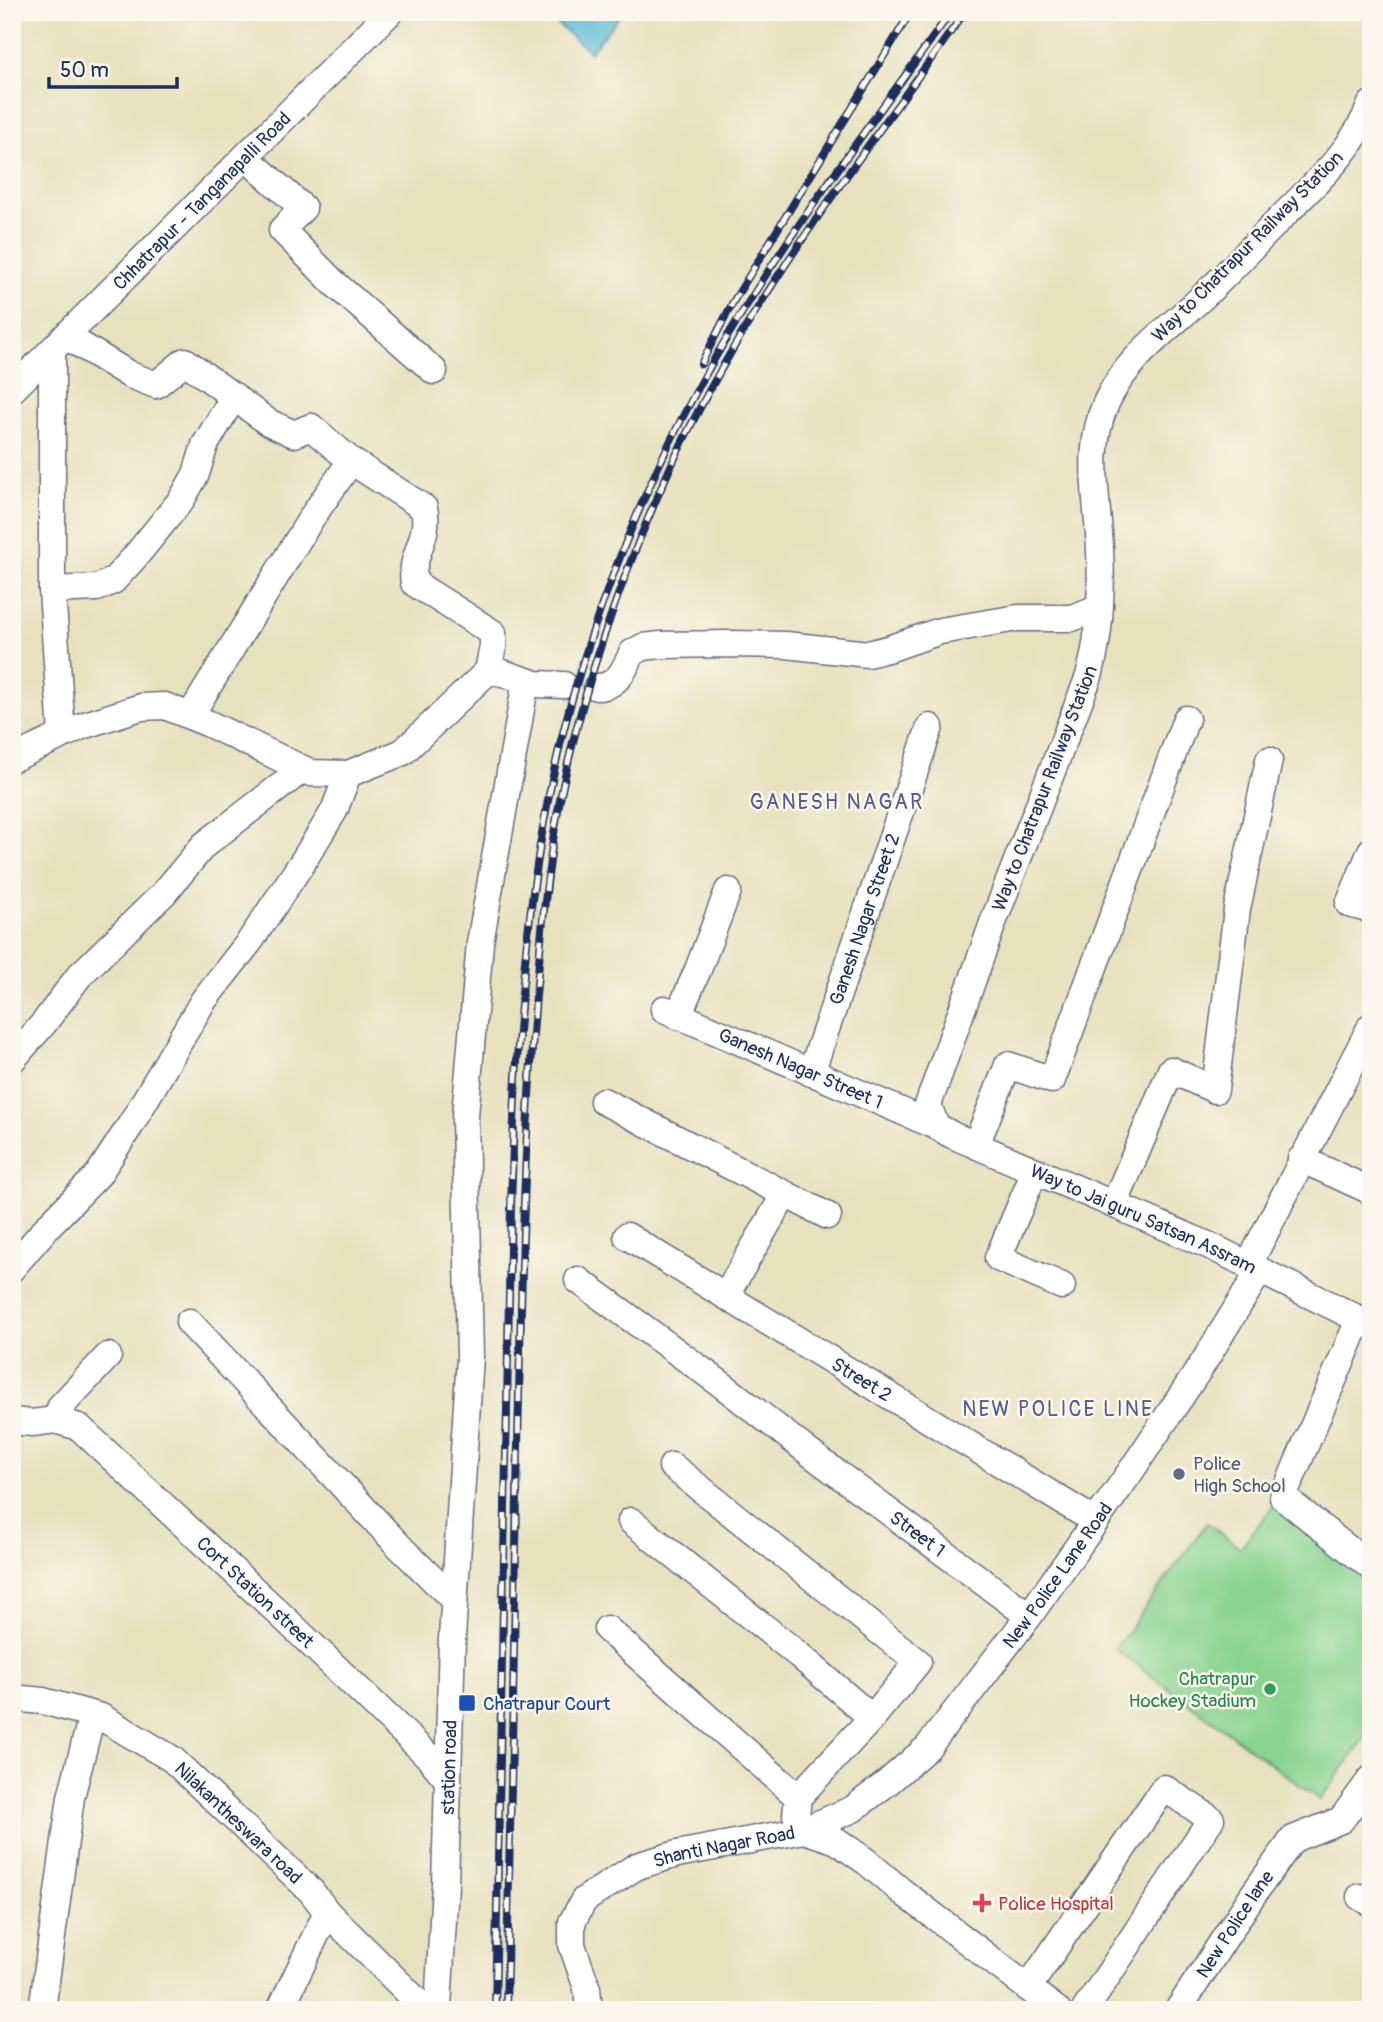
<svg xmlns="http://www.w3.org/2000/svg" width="1383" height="2022" viewBox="0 0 1383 2022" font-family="Pangolin,sans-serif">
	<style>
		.green { fill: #8ad491; stroke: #528278; stroke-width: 2 }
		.water { fill: #58bbd6; stroke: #3a759a; stroke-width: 2 }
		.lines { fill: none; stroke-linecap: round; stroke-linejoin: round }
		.minor-casing { stroke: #626d80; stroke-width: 29 }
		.minor { stroke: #fff; stroke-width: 26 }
		.rail-casing { stroke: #1b2f5e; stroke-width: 8 }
		.rail { stroke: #fbf7ec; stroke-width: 5; stroke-dasharray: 16; stroke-linecap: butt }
		.service-dot { fill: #5c6f8a; stroke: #fbf7ec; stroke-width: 2.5 }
		.leisure-dot { fill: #2e9e5b; stroke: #fbf7ec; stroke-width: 2.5 }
		.transit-dot { fill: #1a4fb4; stroke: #fbf7ec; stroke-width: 2.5 }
		.health-dot { fill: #e0444e; stroke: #fbf7ec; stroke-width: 2.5 }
		.labels { text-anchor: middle; stroke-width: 5; stroke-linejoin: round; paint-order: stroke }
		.street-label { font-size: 19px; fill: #1b2f5e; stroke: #fbf7ec }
		.service-label { font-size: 19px; fill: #4e5e75; stroke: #fbf7ec; text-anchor: start }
		.leisure-label { font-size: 19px; fill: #27864d; stroke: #fbf7ec; text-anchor: end }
		.transit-label { font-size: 19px; fill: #164399; stroke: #fbf7ec; text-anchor: start }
		.health-label { font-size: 19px; fill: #be3a42; stroke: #fbf7ec; text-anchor: start }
		.neighbourhood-label { font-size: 21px; letter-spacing: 2px; fill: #535a91; stroke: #fbf7ec }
	</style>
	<rect width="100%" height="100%" fill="#fbf7ec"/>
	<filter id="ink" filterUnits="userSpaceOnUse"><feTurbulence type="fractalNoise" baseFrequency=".0143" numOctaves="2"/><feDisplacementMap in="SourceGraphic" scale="14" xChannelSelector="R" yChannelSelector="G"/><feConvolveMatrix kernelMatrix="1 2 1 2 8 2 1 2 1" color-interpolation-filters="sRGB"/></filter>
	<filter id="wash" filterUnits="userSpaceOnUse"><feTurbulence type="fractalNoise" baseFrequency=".00686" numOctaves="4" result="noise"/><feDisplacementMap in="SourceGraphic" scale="28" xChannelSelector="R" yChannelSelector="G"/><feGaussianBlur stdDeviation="1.57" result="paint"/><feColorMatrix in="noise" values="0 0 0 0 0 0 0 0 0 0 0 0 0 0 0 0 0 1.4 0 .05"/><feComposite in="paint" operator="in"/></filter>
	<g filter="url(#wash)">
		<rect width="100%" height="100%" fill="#e7e1be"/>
		<path class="green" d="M1275,1504L1371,1580V1730L1320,1800L1115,1649L1207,1523L1240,1548Z"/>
		<path class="water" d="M543,12H623L590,52Z"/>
	</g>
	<g filter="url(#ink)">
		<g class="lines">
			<g class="minor-casing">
				<g id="minor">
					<path id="s1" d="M1371,104C1353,152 1311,187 1276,223C1250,249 1225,277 1197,302C1164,332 1125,361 1106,403C1085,450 1098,501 1100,550C1102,591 1100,637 1089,676L994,920L928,1105L936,1126L952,1135L1210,1246L1371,1325"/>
					<path d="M245,157L303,208L282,230L334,283L434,371"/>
					<path d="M66,336L130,375L156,385L185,361L268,422L294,434L311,427L351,461L424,508C431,538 409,555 414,583L493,633V646L488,671"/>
					<path d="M52,350V590L62,735"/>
					<path id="s2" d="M12,390L390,12"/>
					<path d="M52,590L97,588L113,581L134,558L182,499L196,474L205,445L234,396"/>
					<path d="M597,687C617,687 625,669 632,653L643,647L661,645L731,644L786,645L868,654L891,648L940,631L1018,618H1072L1098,608"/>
					<path d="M190,716L312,517L351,461"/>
					<path d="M12,759L82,726L141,707L165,706L207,723L311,773L348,774L403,752L488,671L503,673L536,684L564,685"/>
					<path d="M1371,851L1349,904L1371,910"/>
					<path id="s3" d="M664,1009L936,1126"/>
					<path d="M678,1016L699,967L728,891"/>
					<path d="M12,1060L44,1023L79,976L164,893L204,845L303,769"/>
					<path id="s4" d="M811,1073L930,727"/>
					<path d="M603,1101L828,1216"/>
					<path d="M976,1145L1008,1065L1052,1080L1186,719"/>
					<path d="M1301,1159L1371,1191"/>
					<path d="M1035,1171L998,1258L1062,1286"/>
					<path d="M1114,1205L1171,1070L1215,1090L1237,909L1269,760"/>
					<path id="s5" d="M627,1236L1095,1521"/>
					<path d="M1248,1266L1371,1026"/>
					<path d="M12,1268L48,1226L98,1175L130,1126L203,1001L250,941L302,863L334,811L348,774"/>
					<path id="s6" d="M578,1280L725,1387L811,1454L1029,1616"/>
					<path d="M726,1295L785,1194"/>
					<path d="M1359,1320L1283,1497L1371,1567"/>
					<path d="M189,1322L402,1549L454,1600"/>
					<path d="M55,1420L61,1406L108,1356"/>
					<path id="s7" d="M12,1421L32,1423L55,1420L79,1427L283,1617L427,1755L447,1779"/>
					<path id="s8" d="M672,1466L918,1662L872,1718L798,1797L796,1815L804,1830L853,1809L887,1783L928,1747L1029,1616L1131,1471L1200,1368L1259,1272"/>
					<path d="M631,1521L800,1656L872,1718"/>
					<path d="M607,1629L798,1797"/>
					<path id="s9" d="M12,1698L43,1701L101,1717L172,1759L311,1891L327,1912L426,2010"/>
					<path d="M1360,1897L1371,1903"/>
					<path d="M1028,1988L1164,1788L1211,1819L1085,2010"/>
					<path id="s10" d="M438,2007L445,1885L452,1638L470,1357L465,1116L480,943L526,681"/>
					<path d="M42,2010L71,1797L92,1715"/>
					<path d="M280,2010L327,1912"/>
					<path id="s11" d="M589,2010L587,1988L572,1945V1922L584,1900L637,1866L677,1854L804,1830L837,1841L867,1862L900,1890L1057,2010"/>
					<path id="s12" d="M1178,2010L1252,1896L1293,1839L1341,1820L1371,1779"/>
				</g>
			</g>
			<use href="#minor" class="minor"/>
			<g class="rail-casing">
				<path id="rail" d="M701,364L733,302L911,12
					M495,2010C499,1809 503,1608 507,1407C511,1205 510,993 549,795C569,693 604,590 646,494C722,318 840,167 951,12
					M506,2010C511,1805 515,1601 519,1396C522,1255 525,1114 538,973C543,914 549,853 561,795C582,692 617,589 659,493C735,317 854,167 965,12"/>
			</g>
			<use href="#rail" class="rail"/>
		</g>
	</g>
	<circle class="service-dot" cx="1179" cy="1474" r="7"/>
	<circle class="leisure-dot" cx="1270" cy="1689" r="7"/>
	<rect class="transit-dot" x="458" y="1694" width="18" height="18" rx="3.5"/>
	<path class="health-dot" d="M978.5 1892.5h7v7h7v7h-7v7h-7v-7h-7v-7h7z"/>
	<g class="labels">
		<g class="street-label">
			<text dy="7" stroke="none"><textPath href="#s2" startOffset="268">Chhatrapur - Tanganapalli Road</textPath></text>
			<text transform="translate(1247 246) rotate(-45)" y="7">Way to Chatrapur Railway Station</text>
			<text transform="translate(1044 788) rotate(-69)" y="7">Way to Chatrapur Railway Station</text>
			<text dy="7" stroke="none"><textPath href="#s4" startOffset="163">Ganesh Nagar Street 2</textPath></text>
			<text dy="7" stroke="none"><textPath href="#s3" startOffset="149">Ganesh Nagar Street 1</textPath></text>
			<text dy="7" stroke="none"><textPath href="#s1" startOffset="1386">Way to Jai guru Satsan Assram</textPath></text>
			<text dy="7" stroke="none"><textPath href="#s5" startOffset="275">Street 2</textPath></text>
			<text dy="7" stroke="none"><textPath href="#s6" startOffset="424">Street 1</textPath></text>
			<text dy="7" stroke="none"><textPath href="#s8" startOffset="896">New Police Lane Road</textPath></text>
			<text dy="7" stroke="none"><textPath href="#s7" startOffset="310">Cort Station street</textPath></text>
			<text dy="7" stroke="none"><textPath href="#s10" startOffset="240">station road</textPath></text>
			<text dy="7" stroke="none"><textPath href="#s9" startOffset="266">Nilakantheswara road</textPath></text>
			<text dy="7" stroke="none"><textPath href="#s11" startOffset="268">Shanti Nagar Road</textPath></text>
			<text dy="7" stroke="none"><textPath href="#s12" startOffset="103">New Police lane</textPath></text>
		</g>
		<g class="service-label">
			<text x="1193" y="1470">Police<tspan x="1193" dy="22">High School</tspan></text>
		</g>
		<g class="leisure-label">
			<text x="1256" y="1685">Chatrapur<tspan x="1256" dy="22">Hockey Stadium</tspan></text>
		</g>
		<g class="transit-label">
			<text x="483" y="1710">Chatrapur Court</text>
		</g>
		<g class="health-label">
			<text x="998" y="1910">Police Hospital</text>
		</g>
		<g class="neighbourhood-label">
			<text x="837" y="809">GANESH NAGAR</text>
			<text x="1058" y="1416">NEW POLICE LINE</text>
		</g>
	</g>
	<rect width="1383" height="2022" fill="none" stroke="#fbf7ec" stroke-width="42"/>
	<path d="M49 77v10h128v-10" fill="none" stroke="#1b2f5e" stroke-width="3.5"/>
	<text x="60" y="77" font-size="21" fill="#1b2f5e" stroke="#fbf7ec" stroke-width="5" paint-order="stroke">50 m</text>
</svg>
